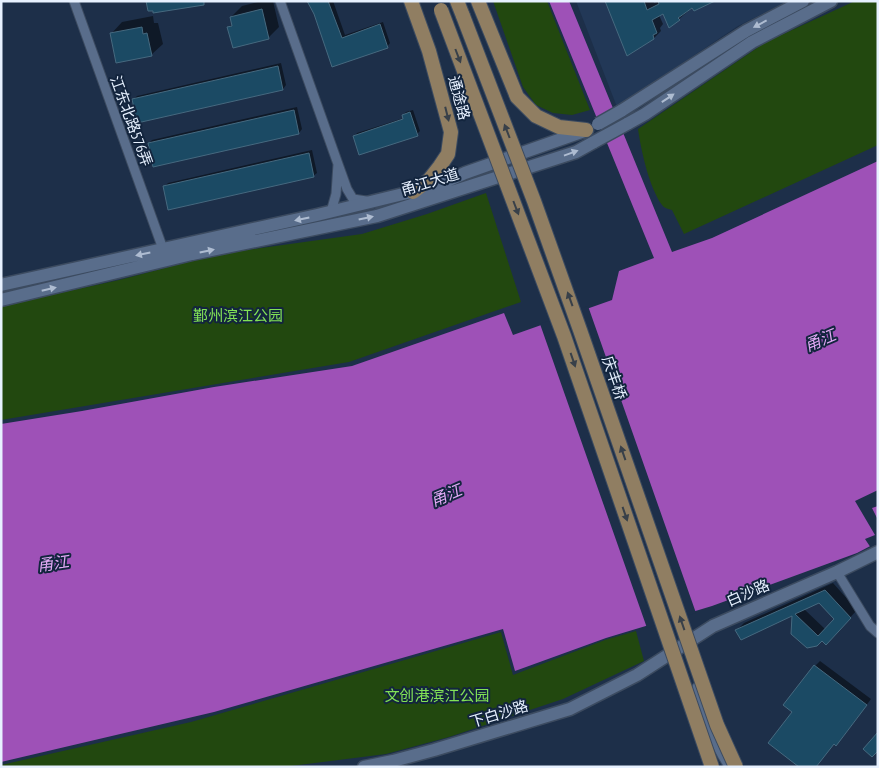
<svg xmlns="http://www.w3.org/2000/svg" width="879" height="768" viewBox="0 0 879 768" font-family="'PT Sans Narrow','Noto Sans SC',sans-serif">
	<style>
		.built { fill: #223857 }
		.green { fill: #22480f }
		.water { fill: #9e51b7 }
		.pier { fill: #1d2f49 }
		.shadow { fill: #0007; fill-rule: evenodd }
		.building { fill: #1b4a64; stroke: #46697f; fill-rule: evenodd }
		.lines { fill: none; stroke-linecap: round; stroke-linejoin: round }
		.street-casing { stroke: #3c4b60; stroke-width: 11 }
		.secondary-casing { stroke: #3c4b60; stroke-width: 15 }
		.primary-casing { stroke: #3c4b60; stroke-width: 16 }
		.street { stroke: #596d8b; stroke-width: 9 }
		.secondary { stroke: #596d8b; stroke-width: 12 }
		.primary { stroke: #907e62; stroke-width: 14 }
		.secondary-bridge-casing { stroke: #3c4b60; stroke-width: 15; stroke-linecap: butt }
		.primary-bridge-casing { stroke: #3c4b60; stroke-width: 16; stroke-linecap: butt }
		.secondary-bridge { stroke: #596d8b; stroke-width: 12 }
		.primary-bridge { stroke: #907e62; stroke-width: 14 }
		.oneway { fill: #aebcd1 }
		.oneway2 { fill: #384049 }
		.labels { text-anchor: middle; stroke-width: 4; stroke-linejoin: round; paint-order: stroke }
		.street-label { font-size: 15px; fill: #e7f1ff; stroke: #13253e }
		.park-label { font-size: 15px; fill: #82e256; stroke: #13253e }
		.water-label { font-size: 16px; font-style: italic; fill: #e1a9f4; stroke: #13253e }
	</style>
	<rect width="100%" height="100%" fill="#1d2f49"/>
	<path class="built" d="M576,1H788L738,26L617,107Z"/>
	<path class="green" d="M493,1H547L590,110L572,115L553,113L536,105L523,87Z
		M855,1H878V145L684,234L672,210C668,209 664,208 662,205C649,187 641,150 638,129L766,42Z
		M486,193L521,302L349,362L1,420V306L119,280L219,254L362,234L427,214Z
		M636,631L644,661L563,699L449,737L386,754L283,767H1V765L191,722L501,632L513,675L605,640Z"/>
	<path class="water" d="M549,1H569L672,252L712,238L878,161V542L857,553L712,606L606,638L515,671L503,629L214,712L1,762V424L82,411L214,387L352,366L504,313L513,335L612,300L619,271L654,258Z"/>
	<path class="pier" d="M588,306L696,613L647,628L540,324Z
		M878,490V506L872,508L878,520V545L871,548L865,539L875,535L855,501Z"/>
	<path class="shadow" d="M262,1H273L279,27L268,38L229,27L233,23L231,17L242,6Z
		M308,1H333L345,35L383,22L390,43L387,47L332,65L315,14Z
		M606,1H654V3L659,1L693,7L679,19L664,13L659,15L663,24L660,28L661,31L654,38Z
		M153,16L154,23H158L163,44L151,55L111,34L122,22Z
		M281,63L286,85L283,89L133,100L137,96Z
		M297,107L302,129L299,133L149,143L152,140Z
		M413,110L420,131L417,134L354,137L357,133L404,118L403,115L406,112Z
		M312,150L317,173L313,176L164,187L168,183Z
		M833,583L857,610L833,636L822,640L793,614L737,630L744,623ZM820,601L835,619L825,629L804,609Z
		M820,661L871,699L841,739L794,711L815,666Z"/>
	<path class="building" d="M146,1H204V5L153,13V11H148Z
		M307,1H328L342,38L380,24L388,48L332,67L314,14Z
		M605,1H644L647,10L659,4L658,1H715L694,11L692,8L678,18L680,20L669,28L663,14L652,20L657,33L653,35L654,39L627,56Z
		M262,9L269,39L233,48L227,27L232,26L230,17Z
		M142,27L143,34L147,33L152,56L116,63L110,33Z
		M278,66L283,90L137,123L132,99Z
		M294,110L299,134L153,167L148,143Z
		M410,112L418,136L359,155L353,136L403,119L402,115Z
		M309,153L314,177L168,210L163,186Z
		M825,590L851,618L826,645L822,641L817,646L807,648L791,634L792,616L741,640L735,630ZM819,603L834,619L818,636L795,614Z
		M814,665L867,705L836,746L834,744L816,767H799L768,743L792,712L783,705Z
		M878,732V751L872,757L863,749Z"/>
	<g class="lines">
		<g class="street-casing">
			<path id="street" d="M74,1L163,249
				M280,1L338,164
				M331,212L336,194L338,164L347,189L353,199L366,201
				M837,572L870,626L878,633
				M697,687C705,712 714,747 730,767"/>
		</g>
		<g class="secondary-casing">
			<path id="secondary" d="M621,111L746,31L803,1
				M627,124L645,114L752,42L831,1
				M1,285L317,215L436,186L465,173L587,130
				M1,300L192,254L377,216L576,152L594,142
				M364,767L393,761L434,750L570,709L637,675L713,626L837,572L878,552"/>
		</g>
		<g class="primary-casing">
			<path id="primary" d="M411,1L429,51L451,132L448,154L440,166L429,180L413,192
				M457,1L463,16
				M478,1L517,97L536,116L559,127L586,130"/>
		</g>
		<use href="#street" class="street"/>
		<use href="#secondary" class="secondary"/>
		<use href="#primary" class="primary"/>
		<g class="secondary-bridge-casing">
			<path id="secondary-bridge" d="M598,124L621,111
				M594,142L627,124"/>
		</g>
		<g class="primary-bridge-casing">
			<path id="primary-bridge" d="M441,10L564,336L712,767
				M463,16L534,201L580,330L717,725L736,767"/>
		</g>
		<use href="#secondary-bridge" class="secondary-bridge"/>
		<use href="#primary-bridge" class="primary-bridge"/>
	</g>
	<defs><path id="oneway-solid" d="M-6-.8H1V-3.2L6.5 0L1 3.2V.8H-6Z" transform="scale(1.25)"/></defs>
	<g class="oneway">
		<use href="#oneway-solid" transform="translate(760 24) rotate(152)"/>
		<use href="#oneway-solid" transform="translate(668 98) rotate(-34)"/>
		<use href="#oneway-solid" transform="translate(571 153) rotate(-20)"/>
		<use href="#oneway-solid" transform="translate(366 218) rotate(-12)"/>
		<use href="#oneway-solid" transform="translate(302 219) rotate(168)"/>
		<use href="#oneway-solid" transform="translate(207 251) rotate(-12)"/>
		<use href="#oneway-solid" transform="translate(143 254) rotate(168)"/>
		<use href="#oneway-solid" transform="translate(49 289) rotate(-13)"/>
	</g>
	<g class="oneway2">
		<use href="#oneway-solid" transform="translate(458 56) rotate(69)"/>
		<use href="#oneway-solid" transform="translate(447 114) rotate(76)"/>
		<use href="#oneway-solid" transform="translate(507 131) rotate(-111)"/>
		<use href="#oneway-solid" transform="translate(516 208) rotate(69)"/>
		<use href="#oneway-solid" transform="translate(570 299) rotate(-110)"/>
		<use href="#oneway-solid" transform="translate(573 360) rotate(71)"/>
		<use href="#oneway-solid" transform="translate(623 453) rotate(-109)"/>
		<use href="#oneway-solid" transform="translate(625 514) rotate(71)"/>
		<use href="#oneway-solid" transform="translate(682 623) rotate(-109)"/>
	</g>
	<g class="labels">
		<g class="street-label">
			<text transform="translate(459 98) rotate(75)" y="5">通途路</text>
			<text transform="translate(131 121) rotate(70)" y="5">江东北路576弄</text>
			<text transform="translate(430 182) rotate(-17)" y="5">甬江大道</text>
			<text transform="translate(614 378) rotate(71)" y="5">庆丰桥</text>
			<text transform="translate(748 593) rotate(-23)" y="5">白沙路</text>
			<text transform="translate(499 714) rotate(-17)" y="5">下白沙路</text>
		</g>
		<g class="park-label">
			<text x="238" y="321">鄞州滨江公园</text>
			<text x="437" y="701">文创港滨江公园</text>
		</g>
		<g class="water-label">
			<text transform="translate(820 340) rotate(-23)" y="6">甬江</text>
			<text transform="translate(446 495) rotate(-23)" y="6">甬江</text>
			<text transform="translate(53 563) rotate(-8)" y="6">甬江</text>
		</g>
	</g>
	<rect width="879" height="768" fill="none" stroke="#e7f1ff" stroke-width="5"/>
</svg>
